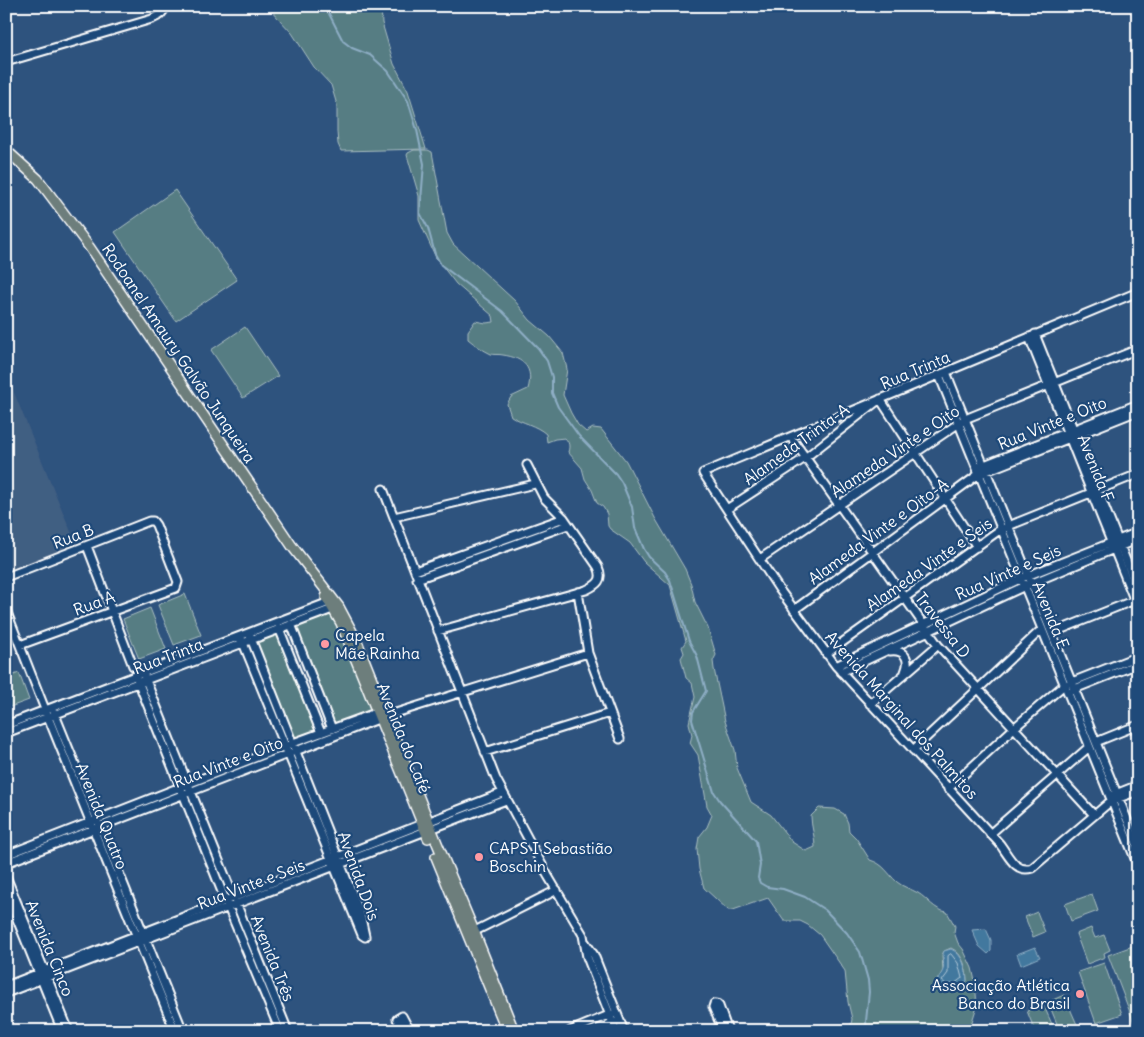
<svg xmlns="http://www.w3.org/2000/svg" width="1144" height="1037" viewBox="0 0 1144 1037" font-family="Delius,sans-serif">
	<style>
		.built { fill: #415e82 }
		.green { fill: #567d83; stroke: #aabec1; fill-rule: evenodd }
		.water { fill: #42789e; stroke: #8eaec5 }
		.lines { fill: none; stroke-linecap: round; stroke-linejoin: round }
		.shore { stroke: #b3c9d8; stroke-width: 1 }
		.stream { stroke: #8eaec5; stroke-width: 2 }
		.minor-casing { stroke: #fff; stroke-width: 11 }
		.major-casing { stroke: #fff; stroke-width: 12 }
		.minor { stroke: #1f4a7a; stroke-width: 7 }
		.major { stroke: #6d7e7c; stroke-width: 9 }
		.poi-dot { fill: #ff9aa2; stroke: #1f4a7a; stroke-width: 2 }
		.labels { text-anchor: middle; stroke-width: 4.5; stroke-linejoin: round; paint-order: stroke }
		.street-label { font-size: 16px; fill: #fff; stroke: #1f4a7a }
		.poi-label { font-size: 16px; fill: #fff; stroke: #1f4a7a; text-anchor: start }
	</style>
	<rect width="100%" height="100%" fill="#2e537e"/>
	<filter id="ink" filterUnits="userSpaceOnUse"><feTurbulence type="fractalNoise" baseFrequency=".02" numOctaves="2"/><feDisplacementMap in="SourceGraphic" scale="10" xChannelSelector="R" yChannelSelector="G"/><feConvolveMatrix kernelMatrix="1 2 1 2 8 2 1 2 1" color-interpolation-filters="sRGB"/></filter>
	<g filter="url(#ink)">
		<path class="built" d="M6,373L76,544L6,572Z"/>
		<path class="green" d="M267,6H381L382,23L394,64L408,91L426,149L341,151L338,144L337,132V105L331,85L314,67L292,33Z
			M414,150H428L432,152L447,233L453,244L515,301L530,320L549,336L563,353L567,369L563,395L571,413L578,425L586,432L593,428L601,429L626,461L655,518L685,569L691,584L695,602L708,628L716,655L713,661L714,669L725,721L735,750L737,768L751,802L771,815L792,842L806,851L815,847C815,836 811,827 811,816L819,808L835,809L844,814L848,823L849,831L856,838L870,860C884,864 887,873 897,882C903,887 911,889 918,893C928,899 934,910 947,912L955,926L954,932L958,943L963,949L972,968L975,981L977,1006L969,1031H850L852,1019L848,1002L845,971L820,935L808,925L800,921H784L768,898L733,910H728L704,888L699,869L697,849L699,837L707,827L712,815L707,806L698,755L690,743L692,735L689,723L695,697L692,683L686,678L681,658L684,653L682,647L686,641L670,585L644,562L630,543L610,529L608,526L607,514L603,507L597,503L592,490L585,479L582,468L568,452C570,446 569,442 565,438L555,439L547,442L546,434C536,425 522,423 511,416L507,404L511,397L528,389C534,368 524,358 503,355C499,354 495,355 491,354C483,350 475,345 468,339V331L475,321L486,323L494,322L493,316L456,284L436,258L419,220V196L407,155L408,153ZM951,948C963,953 967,969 967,981C960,988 939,997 937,980L943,971L942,955L944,951Z
			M175,190L237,280L176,321L115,232Z
			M245,327L278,376L243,398L211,350Z
			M185,594L201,635L174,645L158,605Z
			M150,608L166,649L139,659L123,619Z
			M333,608L377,713L332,729L291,624Z
			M279,628L321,733L293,743L251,639Z
			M19,673L29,700L10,707L6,696V678Z
			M1092,894L1098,911L1071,921L1065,904Z
			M1037,912L1045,932L1033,937L1025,917Z
			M1091,928L1095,938L1104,935L1110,950L1104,953L1105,957L1087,964L1076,934Z
			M1138,944V1027L1136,1028L1108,955Z
			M1104,963L1122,1014L1096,1023L1078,972Z
			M1064,995L1079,1029L1074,1031H1060L1048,1002Z
			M1043,1004L1055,1031H1035L1027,1011Z"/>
		<path class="water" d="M986,929L991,940V951L988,954L979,946L972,930Z
			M1035,947L1040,957L1021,965L1017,954Z
			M951,949C963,954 966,969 967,981L956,989H944L937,984C938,977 940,977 942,972C946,966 941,958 944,951Z"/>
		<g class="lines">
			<path class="shore" d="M951,954L958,963L962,978L954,984H946L942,981L948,973V956Z"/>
			<path class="stream" d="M325,6L343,41L352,48L370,55L388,71L408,101L417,130L424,164L420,213L428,228L435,254L441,265L502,311L538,348L547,361L552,377V393L558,407L579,436L616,474L622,483L632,507L635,528L644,549L649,557L665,572L670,580L689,641L697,656L706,691L693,712L692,720L714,792L720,801L756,841L760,865L758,878L760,883L767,887L783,889L805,897L825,910L847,933L860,952L868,980L869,992L866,1021L867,1031"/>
			<g class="minor-casing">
				<path id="minor" d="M6,62L152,19L160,15L167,6
					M1138,292L703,473L779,589L836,666L999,843C1008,854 1015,874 1032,868L1111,801L1138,791
					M1035,334L1138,590
					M1029,337L1138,609
					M946,372L1138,846
					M939,375L1138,866
					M791,437L938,645L1094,815
					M979,467L1138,404
					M383,489L496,779L548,876L583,935L587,957L616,1031
					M727,509L805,458L880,399L977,547
					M394,517L535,484
					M87,546L133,666
					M760,559L965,419L1138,349
					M415,571L564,518
					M6,577L149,521H153L156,525L178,582L176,588L20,645
					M417,579L568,525
					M578,592L588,653L620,739
					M6,610L48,717L175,1031
					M794,610L979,474L1138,411
					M291,624L332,729
					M279,628L321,733
					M438,631L586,590C597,585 604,580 598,567L564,518L544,498L527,465
					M1052,633L1137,599
					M250,636L360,913L365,936
					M241,638L362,935L365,937
					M890,651C904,649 911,659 905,672
					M826,654L1001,529L1138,474
					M836,666L1022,578L1138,532
					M841,672L1025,586L1138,539
					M143,673L288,1031
					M136,676L228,907L280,1031
					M1072,690L1138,664
					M870,704L938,645
					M54,712L183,1031
					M6,725L332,601
					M6,733L335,608
					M1096,742L1138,725
					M913,750L1042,629
					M485,752L610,713
					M948,789L1014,728L1064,685L1138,656
					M1113,795L1138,785
					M990,834L1089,747
					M6,855L293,743L381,711
					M6,863L386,716L588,653
					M6,876L69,1031
					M6,892L62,1031
					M471,933L557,890
					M585,942L594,955L624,1031
					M6,986L502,793
					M6,993L506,800
					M714,1004H717L719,1006L728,1031
					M714,1004L713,1007L723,1031
					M402,1031L397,1019L402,1016L410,1031
					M570,1031L614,1013
					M592,1031L615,1022"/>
			</g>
			<g class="major-casing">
				<path id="major" d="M6,150L38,179L90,248L292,546L339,607L356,639L437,843L474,931L514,1031
					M326,597L341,623L428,838
					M436,857L507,1031"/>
			</g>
			<use href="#minor" class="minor"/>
			<use href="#major" class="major"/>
		</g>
	</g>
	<g class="poi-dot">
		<circle cx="325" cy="644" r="5"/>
		<circle cx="479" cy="857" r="5"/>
		<circle cx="1080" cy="994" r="5"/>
	</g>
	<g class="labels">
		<g class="street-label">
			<text transform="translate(179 353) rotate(56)" y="6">Rodoanel Amaury Galvão Junqueira</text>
			<text transform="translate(915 370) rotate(-23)" y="6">Rua Trinta</text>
			<text transform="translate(1052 423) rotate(-22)" y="6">Rua Vinte e Oito</text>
			<text transform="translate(796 444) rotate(-36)" y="6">Alameda Trinta-A</text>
			<text transform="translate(895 451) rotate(-34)" y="6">Alameda Vinte e Oito</text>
			<text transform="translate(1096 468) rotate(68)" y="6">Avenida F</text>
			<text transform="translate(878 531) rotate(-36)" y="6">Alameda Vinte e Oito-A</text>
			<text transform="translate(73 536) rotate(-21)" y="6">Rua B</text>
			<text transform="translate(929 564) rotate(-35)" y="6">Alameda Vinte e Seis</text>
			<text transform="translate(1008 572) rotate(-24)" y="6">Rua Vinte e Seis</text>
			<text transform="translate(94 603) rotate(-20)" y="6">Rua A</text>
			<text transform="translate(1051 615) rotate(68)" y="6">Avenida E</text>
			<text transform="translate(943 625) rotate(52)" y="6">Travessa D</text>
			<text transform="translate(168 656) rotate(-21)" y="6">Rua Trinta</text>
			<text transform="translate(902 715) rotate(48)" y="6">Avenida Marginal dos Palmitos</text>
			<text transform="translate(404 738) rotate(68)" y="6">Avenida do Café</text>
			<text transform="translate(228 762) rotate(-21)" y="6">Rua Vinte e Oito</text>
			<text transform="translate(102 816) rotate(68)" y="6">Avenida Quatro</text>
			<text transform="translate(359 876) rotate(70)" y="6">Avenida Dois</text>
			<text transform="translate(251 884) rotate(-21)" y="6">Rua Vinte e Seis</text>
			<text transform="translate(50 948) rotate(68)" y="6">Avenida Cinco</text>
			<text transform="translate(273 958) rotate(68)" y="6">Avenida Três</text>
		</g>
		<g class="poi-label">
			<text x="335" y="641">Capela<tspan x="335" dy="18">Mãe Rainha</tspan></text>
			<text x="489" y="854">CAPS I Sebastião<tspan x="489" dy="18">Boschin</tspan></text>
			<text x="1070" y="991" text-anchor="end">Associação Atlética<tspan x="1070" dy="18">Banco do Brasil</tspan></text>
		</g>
	</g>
	<rect width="1144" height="1037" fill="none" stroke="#1f4a7a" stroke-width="25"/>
	<rect x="12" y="12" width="1119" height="1012" fill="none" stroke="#fff" stroke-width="2" filter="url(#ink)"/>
</svg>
